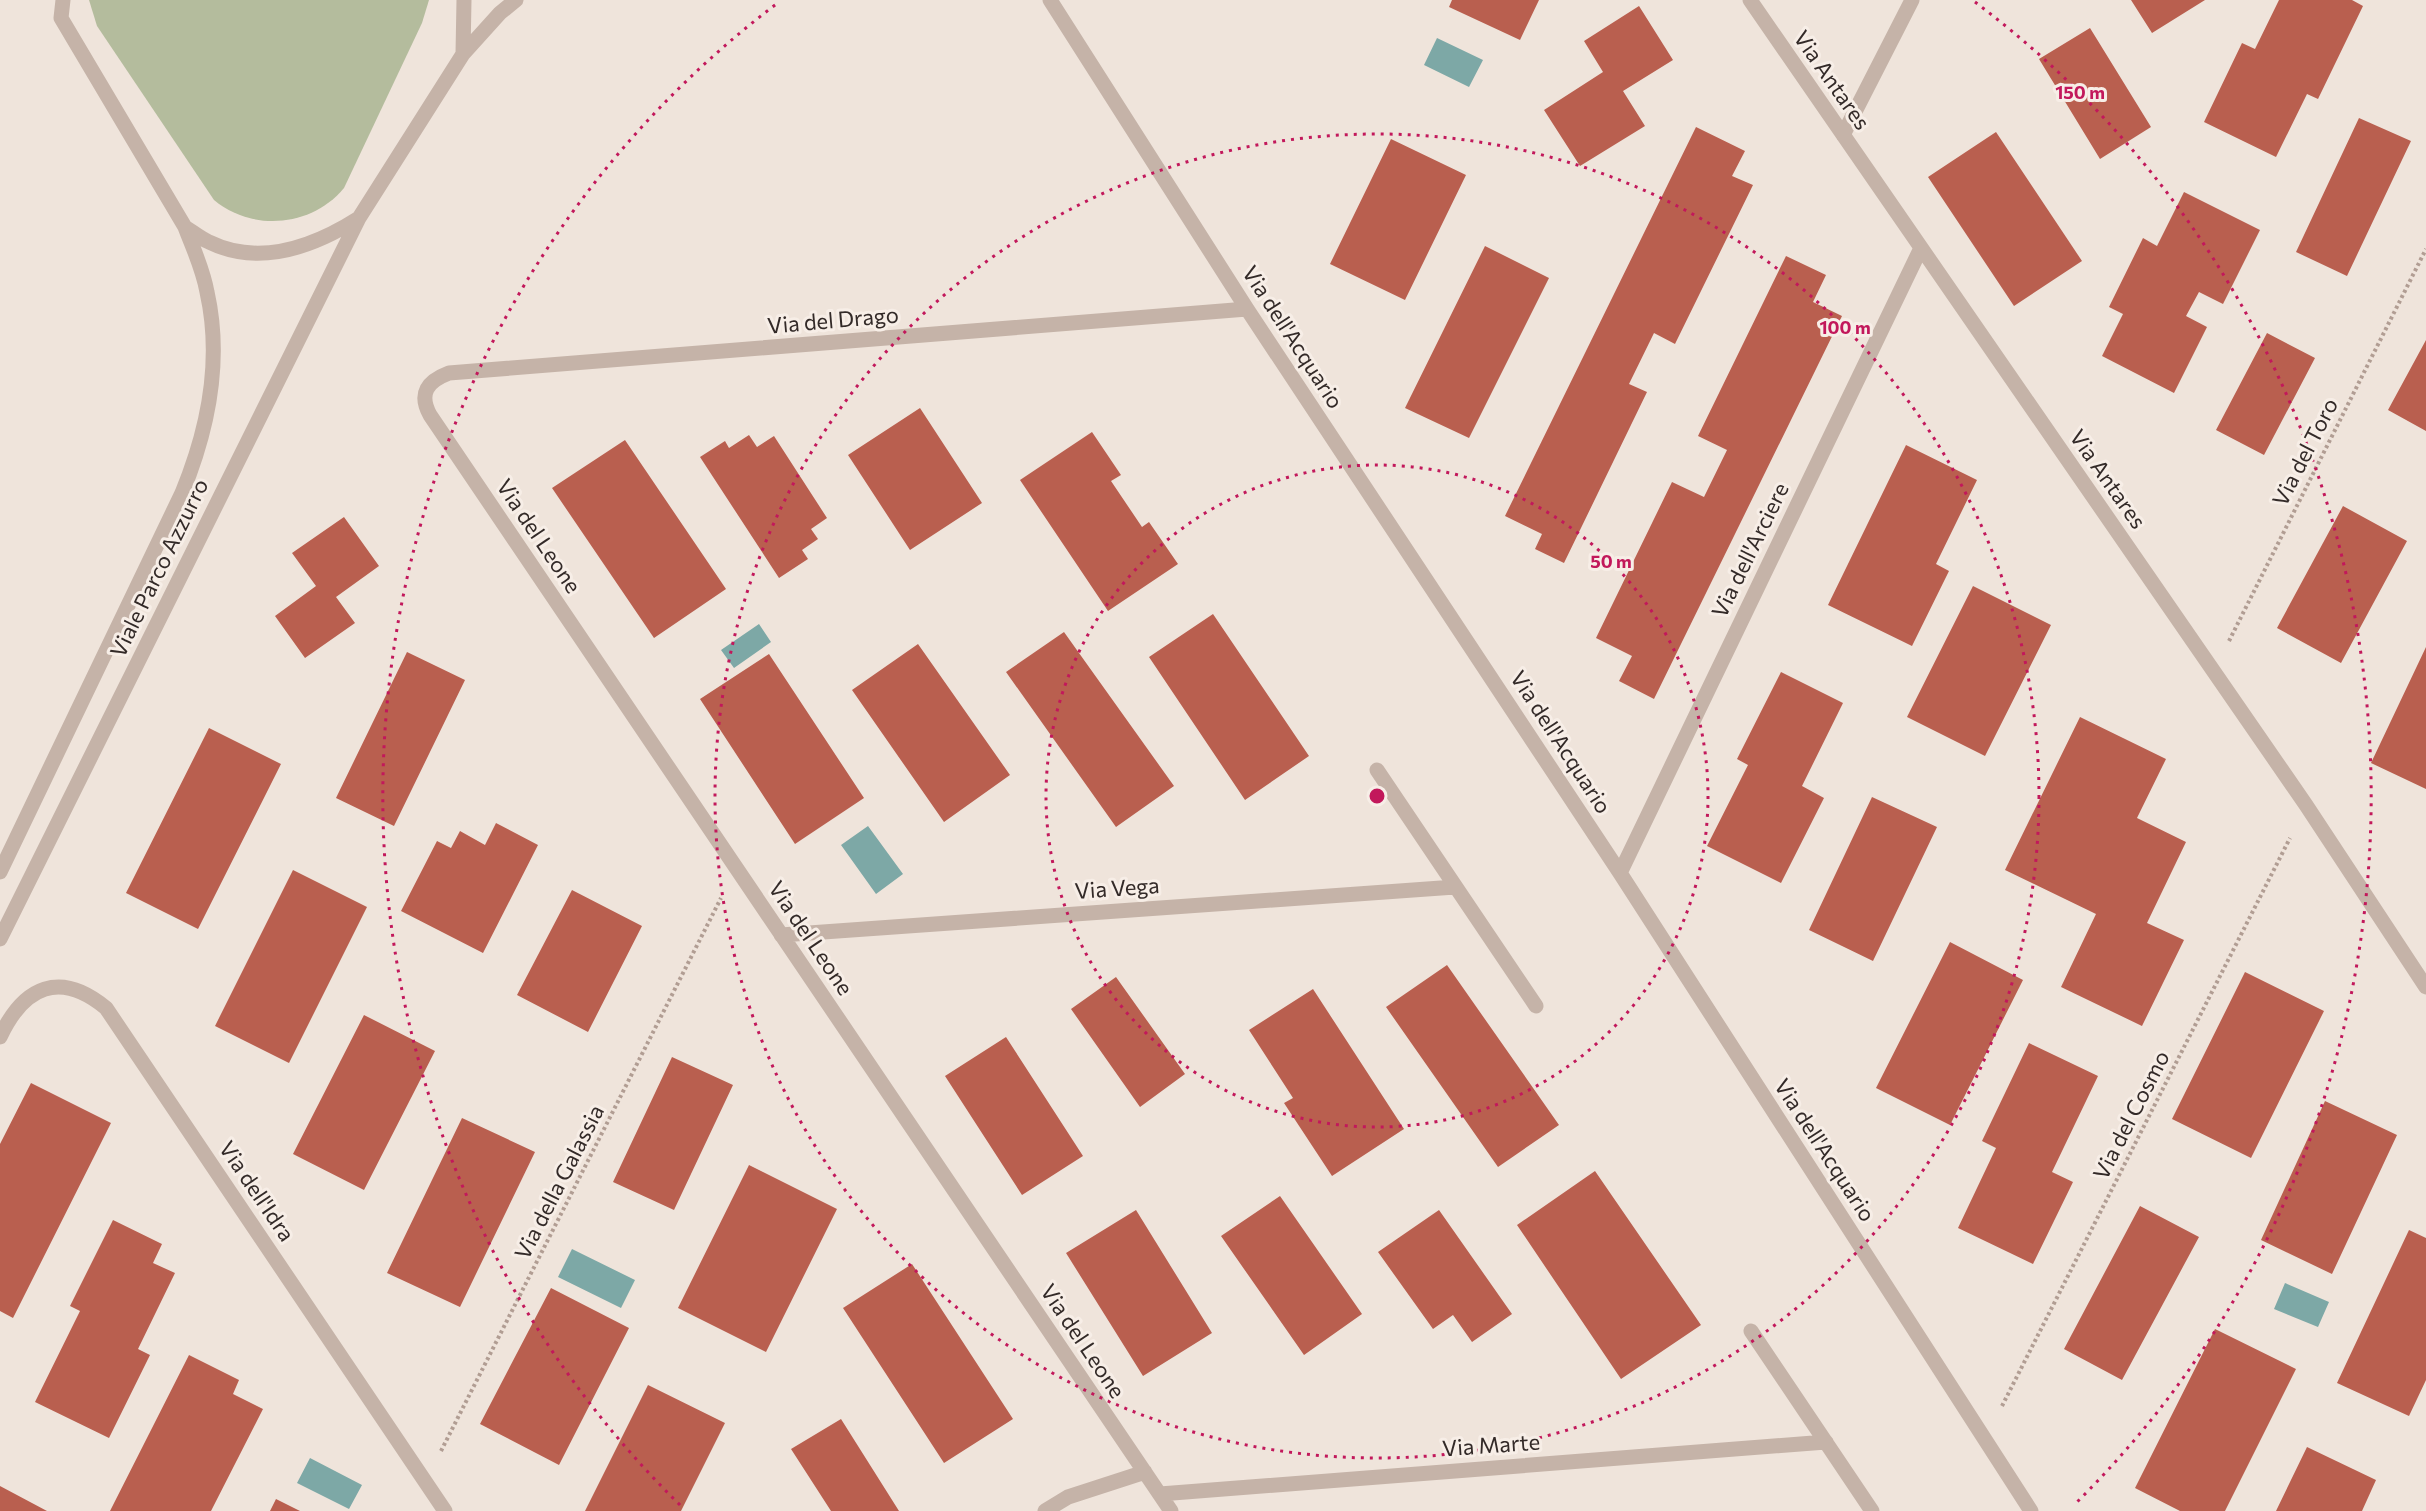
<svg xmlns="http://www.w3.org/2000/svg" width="2426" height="1511" viewBox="0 0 2426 1511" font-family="Commissioner,sans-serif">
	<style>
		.green { fill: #b4bc9d }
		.water { fill: #7da8a6 }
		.building { fill: #b95f4f }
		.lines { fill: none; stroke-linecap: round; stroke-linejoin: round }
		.path { stroke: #b19d93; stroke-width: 4; stroke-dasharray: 3 3; stroke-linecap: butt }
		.minor { stroke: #c5b3a8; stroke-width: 15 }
		.ring { fill: none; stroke: #c2185b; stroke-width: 3; stroke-dasharray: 3 6 }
		.labels { text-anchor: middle; stroke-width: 6; stroke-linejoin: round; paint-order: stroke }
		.street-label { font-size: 22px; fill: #332a28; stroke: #f7eee7 }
		.centre { fill: #c2185b; stroke: #f7eee7; stroke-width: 3 }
		.ring-label { font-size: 18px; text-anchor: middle; font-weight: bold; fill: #c2185b; stroke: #f7eee7; stroke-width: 6; stroke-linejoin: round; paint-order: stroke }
	</style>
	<rect width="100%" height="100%" fill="#efe4db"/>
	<path class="green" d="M89,0H429L422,23L344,188C312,227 252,232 214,200L97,26Z"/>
	<path class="water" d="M1437,38L1483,60L1469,87L1424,65Z
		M759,624L771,642L734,668L721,650Z
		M868,826L903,874L876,894L841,845Z
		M572,1249L635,1280L621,1308L558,1277Z
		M2285,1283L2329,1302L2318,1327L2274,1309Z
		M310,1458L362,1485L349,1509L297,1483Z"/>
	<path class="building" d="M1452,0H1539L1520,40L1449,7Z
		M2131,0H2205L2152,33Z
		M2279,0H2352L2363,6L2318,99L2307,94L2276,157L2204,122L2242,43L2255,49Z
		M1639,6L1673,60L1623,91L1645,126L1580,166L1544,110L1603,72L1584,41Z
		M2090,28L2151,127L2100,159L2039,59Z
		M2359,118L2411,141L2347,276L2296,252Z
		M1696,127L1745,151L1732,176L1753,185L1675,344L1654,333L1629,384L1647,392L1564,563L1535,549L1542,534L1505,516Z
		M1996,132L2082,261L2014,306L1928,177Z
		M1391,139L1466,175L1405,300L1330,264Z
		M2184,192L2260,230L2223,304L2199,292L2186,316L2207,327L2174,393L2102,356L2123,314L2109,307L2143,238L2157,246Z
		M1485,246L1549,278L1469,438L1405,408Z
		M1786,256L1826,275L1813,302L1842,316L1654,699L1619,681L1632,656L1596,638L1672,482L1704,497L1727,450L1698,436Z
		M2267,333L2315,358L2264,455L2216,430Z
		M2426,340V431L2388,410Z
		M920,408L982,503L910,550L848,455Z
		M1092,432L1121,475L1111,481L1142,527L1149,522L1178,564L1108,611L1020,480Z
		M749,435L757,447L774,436L827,518L811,529L818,539L802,550L808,559L779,578L700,457L725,441L729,448Z
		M625,440L726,589L654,638L552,488Z
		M1906,445L1977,480L1936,564L1949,571L1912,646L1828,605Z
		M2343,506L2407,541L2341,663L2277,628Z
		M344,517L379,566L336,597L355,623L305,658L275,616L316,586L292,553Z
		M1973,586L2051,625L1985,756L1907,717Z
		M1213,614L1309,756L1245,800L1149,657Z
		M1064,632L1174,786L1116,827L1006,672Z
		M918,644L1010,775L944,822L852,690Z
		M2426,647V789L2371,763Z
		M407,652L465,680L394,826L336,798Z
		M769,654L864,798L795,844L700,699Z
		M1781,672L1843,703L1802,786L1824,798L1781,883L1707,846L1748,765L1737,759Z
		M2080,717L2166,759L2137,818L2186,842L2147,923L2184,940L2142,1026L2061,987L2096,914L2005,870Z
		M209,728L281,764L198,929L126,893Z
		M1872,797L1937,827L1873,961L1809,930Z
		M496,823L538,845L483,953L401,911L437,841L451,848L460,831L485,845Z
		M293,870L367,907L289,1063L215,1026Z
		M572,890L642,926L588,1032L517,995Z
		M1950,942L2023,980L1950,1125L1876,1088Z
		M1447,965L1559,1125L1498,1167L1386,1007Z
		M2245,972L2324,1011L2251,1158L2172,1119Z
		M1116,977L1185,1074L1140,1107L1071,1009Z
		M1313,989L1404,1129L1332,1176L1284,1103L1293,1098L1249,1030Z
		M364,1015L435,1051L364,1190L293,1154Z
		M1006,1037L1083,1156L1022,1195L945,1076Z
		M2029,1043L2098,1076L2052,1172L2073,1182L2033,1264L1958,1228L1996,1148L1982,1141Z
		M672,1057L733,1085L674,1210L613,1182Z
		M31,1083L111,1123L13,1318L0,1311V1144Z
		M2325,1101L2397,1135L2332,1274L2261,1240Z
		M462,1118L535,1152L460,1307L387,1273Z
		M749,1165L837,1209L766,1352L678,1308Z
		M1595,1171L1701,1325L1621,1379L1517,1225Z
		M1280,1196L1362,1314L1304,1355L1221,1236Z
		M2140,1206L2199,1237L2122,1380L2064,1349Z
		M1136,1210L1212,1333L1143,1376L1066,1253Z
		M1439,1210L1512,1314L1472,1342L1453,1315L1433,1329L1378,1252Z
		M113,1220L162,1244L153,1263L175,1273L138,1349L150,1355L109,1438L35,1402L80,1311L70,1306Z
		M2409,1230L2426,1238V1380L2409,1416L2337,1383Z
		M912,1264L1013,1419L944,1463L843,1308Z
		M551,1288L629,1328L559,1465L480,1424Z
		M2215,1329L2296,1369L2225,1511H2180L2135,1488Z
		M189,1355L239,1380L233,1394L263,1409L211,1511H110Z
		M648,1385L725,1423L681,1511H585Z
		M841,1419L899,1511H831L791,1449Z
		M2307,1447L2376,1480L2362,1511H2276Z
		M0,1486L47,1511H0Z
		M276,1499L300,1511H270Z"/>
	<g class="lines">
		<path class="path" d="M2229,641L2426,249
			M2002,1406L2290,838
			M441,1451L721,898"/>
		<path class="minor" d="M63,0L61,18L185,227C193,232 200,238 209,242C260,267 315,246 359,218L463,54L500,13L516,0
			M1050,0L1247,309L1620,873L2031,1511
			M1750,0L2306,805L2426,987
			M463,54L464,0
			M1843,135L1912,0
			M1377,770L1536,1006
			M0,872L182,493C208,430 222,359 207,292C203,269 193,248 185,227
			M1620,873L1921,248
			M781,935L1455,887
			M0,939L359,218
			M0,1037C24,986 60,970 106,1008L445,1511
			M1751,1331L1872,1511
			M1160,1494L1826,1442
			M1045,1511L1068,1497L1145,1472
			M1171,1511L430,415C418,393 428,381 449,373L1247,309"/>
	</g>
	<g class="ring">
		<circle cx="1377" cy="796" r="331"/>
		<circle cx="1377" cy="796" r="662"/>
		<path d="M680 1505A994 994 0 0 1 779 2M1975 2A994 994 0 0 1 2074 1505"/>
	</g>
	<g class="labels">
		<g class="street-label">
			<text transform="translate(1832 80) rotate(55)" y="8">Via Antares</text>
			<text transform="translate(833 320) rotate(-5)" y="8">Via del Drago</text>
			<text transform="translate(1293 337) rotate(57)" y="8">Via dell'Acquario</text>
			<text transform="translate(2305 452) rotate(-63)" y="8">Via del Toro</text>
			<text transform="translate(2108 479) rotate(55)" y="8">Via Antares</text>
			<text transform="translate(539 536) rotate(56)" y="8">Via del Leone</text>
			<text transform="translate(1750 550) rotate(-64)" y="8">Via dell'Arciere</text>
			<text transform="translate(159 568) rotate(-64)" y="8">Viale Parco Azzurro</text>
			<text transform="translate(1561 742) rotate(57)" y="8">Via dell'Acquario</text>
			<text transform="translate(1117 888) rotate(-4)" y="8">Via Vega</text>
			<text transform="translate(811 938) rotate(56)" y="8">Via del Leone</text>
			<text transform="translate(2131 1115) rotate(-63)" y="8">Via del Cosmo</text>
			<text transform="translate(1825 1150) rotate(57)" y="8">Via dell'Acquario</text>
			<text transform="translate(559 1182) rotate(-63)" y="8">Via della Galassia</text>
			<text transform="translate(257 1191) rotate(56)" y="8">Via dell'Idra</text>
			<text transform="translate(1083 1341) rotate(56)" y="8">Via del Leone</text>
			<text transform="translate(1491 1445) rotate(-4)" y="8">Via Marte</text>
		</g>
	</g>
	<circle cx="1377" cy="796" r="9" class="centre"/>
	<g class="ring-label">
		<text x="2080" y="99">150 m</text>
		<text x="1845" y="334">100 m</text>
		<text x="1611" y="568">50 m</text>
	</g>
</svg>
